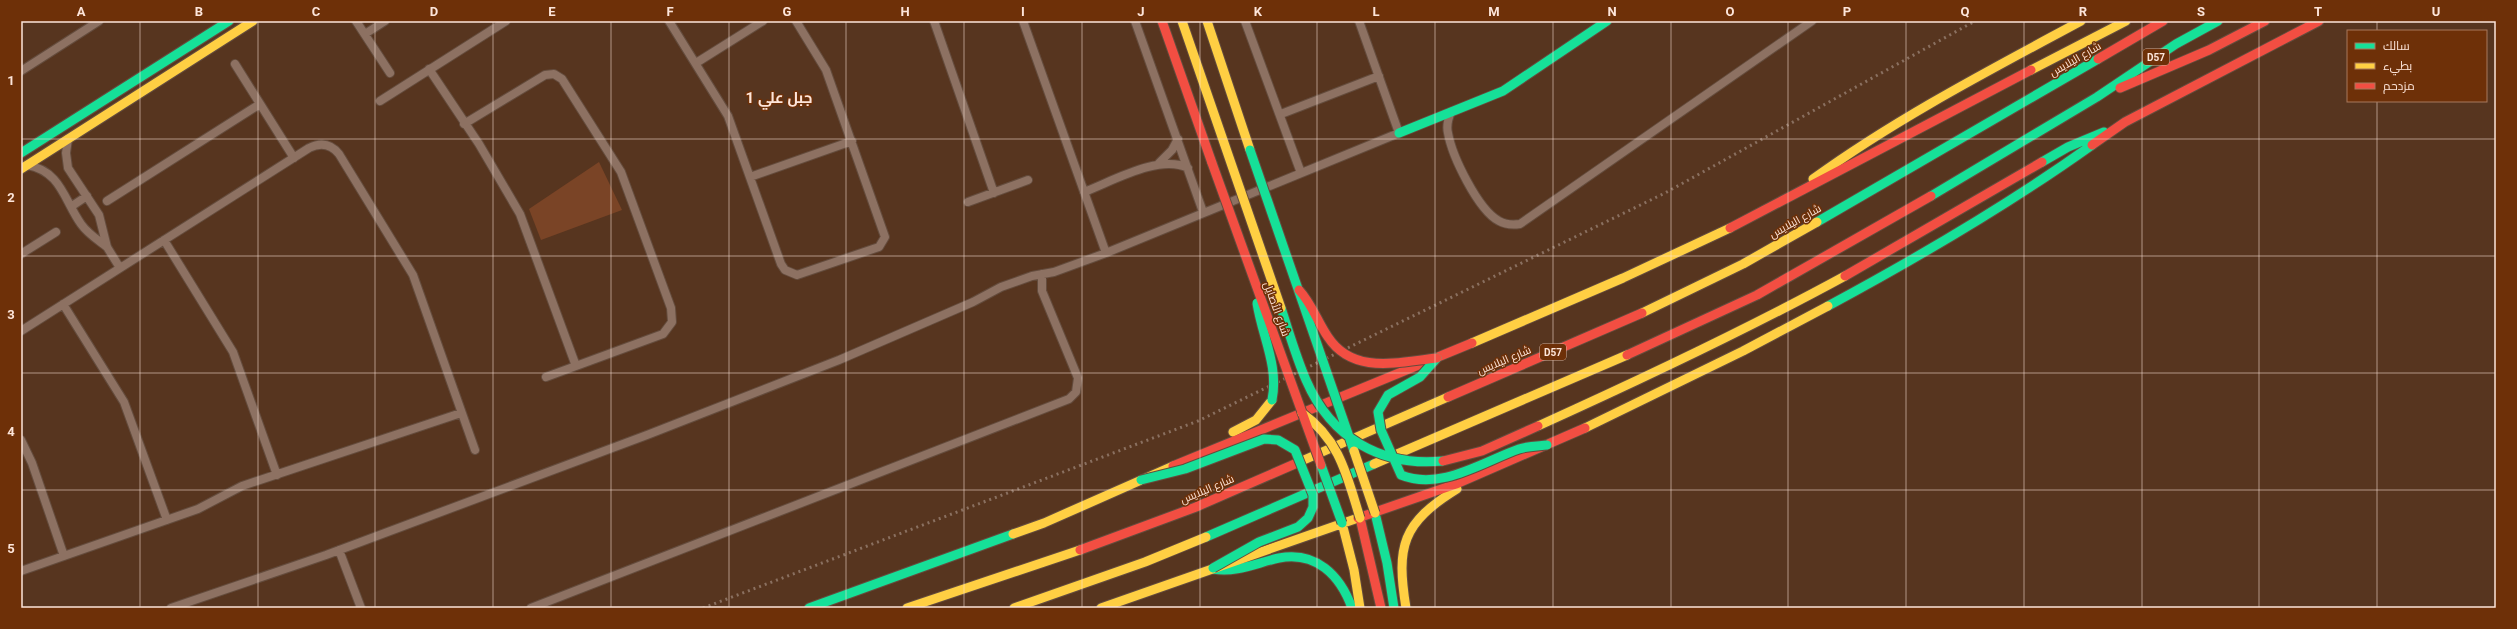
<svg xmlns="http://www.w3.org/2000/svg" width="2517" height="629" viewBox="0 0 2517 629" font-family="Roboto,Cairo,sans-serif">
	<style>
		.green { fill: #7a4426 }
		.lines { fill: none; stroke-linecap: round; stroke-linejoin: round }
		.street-casing { stroke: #644c3d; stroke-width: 10 }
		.fast-casing { stroke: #644c3d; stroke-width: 11 }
		.slow-casing { stroke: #644c3d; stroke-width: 11 }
		.jam-casing { stroke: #644c3d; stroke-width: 11 }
		.street { stroke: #8d7162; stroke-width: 8 }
		.fast { stroke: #16e098; stroke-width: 9 }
		.slow { stroke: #ffcf43; stroke-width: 9 }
		.jam { stroke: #f24e42; stroke-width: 9 }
		.rail { stroke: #8a7060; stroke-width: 3; stroke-dasharray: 2 4; stroke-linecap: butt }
		.fast-bridge-casing { stroke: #644c3d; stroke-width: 11; stroke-linecap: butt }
		.slow-bridge-casing { stroke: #644c3d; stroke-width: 11; stroke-linecap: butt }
		.jam-bridge-casing { stroke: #644c3d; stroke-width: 11; stroke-linecap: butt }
		.fast-bridge { stroke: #16e098; stroke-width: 9 }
		.slow-bridge { stroke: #ffcf43; stroke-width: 9 }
		.jam-bridge { stroke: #f24e42; stroke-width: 9 }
		.grid { fill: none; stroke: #fde5da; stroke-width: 1; stroke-opacity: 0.55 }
		.labels { text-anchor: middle; stroke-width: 3; stroke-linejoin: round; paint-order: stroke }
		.shield { fill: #6e3008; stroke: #d2af9b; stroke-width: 1 }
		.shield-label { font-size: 10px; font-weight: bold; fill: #fde5da }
		.street-label { font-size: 11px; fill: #fde5da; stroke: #6e3008 }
		.district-label { font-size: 15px; font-weight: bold; fill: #fde5da; stroke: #6e3008 }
		.neatline { fill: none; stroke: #fde5da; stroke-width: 1.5 }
		.grid-label { font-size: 13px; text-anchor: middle; font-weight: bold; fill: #fde5da }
	</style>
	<rect width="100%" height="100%" fill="#57351f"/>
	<path class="green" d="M599,162L622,210L541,240L529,209Z"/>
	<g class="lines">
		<g class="street-casing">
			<path id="street" d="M356,21L390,73
				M669,21L728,116L781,264L785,270L797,275L873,249L879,247L885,237L826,70L796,21
				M934,21L994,193
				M1023,21L1106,253
				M1135,21L1203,212
				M1245,21L1301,173
				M365,34L385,21
				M696,63L763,21
				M235,64L294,158
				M429,69L479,144L520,214L576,366
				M21,71L99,21
				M380,101L506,21
				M1451,112C1448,119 1446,125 1448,133C1452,156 1478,210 1499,221C1506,225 1513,225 1520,224L1812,21
				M1281,114L1379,76
				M464,124L545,75L554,74L562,79L621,172L671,308L672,322L663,334L546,377
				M68,139L66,153L68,168L99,215L107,247L120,268
				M1159,163L1172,150L1178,139
				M27,165C61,171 64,200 81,224C88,234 98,240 107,247
				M750,177L852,141
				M1084,192C1113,181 1159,154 1188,168
				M107,201L260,104
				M968,202L1028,180
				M72,206L87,196
				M164,240L233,352L277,475
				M21,254L56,232
				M63,304L124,402L167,520
				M21,331L309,148C321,142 331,144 339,154L413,275L475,450
				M21,440L32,463L64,556
				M339,550L361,608
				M21,571L198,509L242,486L461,413
				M171,608L326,555L647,435L839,360L973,302L1001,287L1032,276L1054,272L1106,253L1399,133L1359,21
				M531,608L1069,399L1076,392L1078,378L1042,291V274"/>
		</g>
		<g class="fast-casing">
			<path id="fast" d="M1399,133L1503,91L1607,21
				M21,153L229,21
				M2042,162L2068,147L2104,132
				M1931,196L2097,97L2176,44L2218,21
				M1817,222L2098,59
				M1828,306C1919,257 2008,205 2092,145
				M1375,513L1387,563L1394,608
				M1206,537L1374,464
				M1213,569C1237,573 1256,563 1279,558C1316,551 1340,575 1352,608
				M809,608L1013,534"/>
		</g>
		<g class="slow-casing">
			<path id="slow" d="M1207,21L1250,150
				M2031,70L2126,21
				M21,169L253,21
				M1813,179C1897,118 1990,70 2081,21
				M1642,313L1743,264L1817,222
				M1472,343L1623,278L1730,228
				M1538,426C1642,379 1744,331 1845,276
				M1585,428L1743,351L1828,306
				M1233,432L1256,420L1272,400
				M1297,463L1448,397
				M1374,464L1627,355
				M1342,523L1354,570L1360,608
				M1013,534L1044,523L1173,466
				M907,608L1080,550
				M1014,608L1145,562L1206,537
				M1101,608L1358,518
				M1406,608C1396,546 1402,523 1457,489"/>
		</g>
		<g class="jam-casing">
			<path id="jam" d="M1162,21L1212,163
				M2098,59L2163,21
				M2120,88L2209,50L2265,21
				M2092,145L2125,122L2319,21
				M1730,228L2031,70
				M1845,276L2042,162
				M1627,355L1757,295L1931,196
				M1448,397L1642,313
				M1173,466L1472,343
				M1358,518L1456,484L1585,428
				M1360,518L1381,608
				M1080,550L1196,507L1297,463"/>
		</g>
		<use href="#street" class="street"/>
		<use href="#fast" class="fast"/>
		<use href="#slow" class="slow"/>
		<use href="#jam" class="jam"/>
		<path class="rail" d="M703,608L1198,421L1665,193L1975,21"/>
		<g class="fast-bridge-casing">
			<path id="fast-bridge" d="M1250,150L1354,451
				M1257,303C1262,336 1279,366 1272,400
				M1281,308C1289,332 1296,357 1306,380C1331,438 1381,467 1443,461
				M1437,358L1420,377L1388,395L1378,412L1381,430L1401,475C1441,491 1482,462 1519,449C1528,446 1538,446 1547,445
				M1321,465L1342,523
				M1141,480L1185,469L1264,439L1278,440L1295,450L1313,495V507L1308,518L1298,527L1259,542L1213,568"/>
		</g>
		<g class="slow-bridge-casing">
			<path id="slow-bridge" d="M1182,21L1281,308
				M1302,413C1340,440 1347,476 1360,518
				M1354,451L1375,513"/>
		</g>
		<g class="jam-bridge-casing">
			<path id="jam-bridge" d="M1212,163L1321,465
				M1299,290C1312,304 1317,321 1328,337C1353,375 1398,362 1437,358
				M1443,461L1482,451L1538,426"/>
		</g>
		<use href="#fast-bridge" class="fast-bridge"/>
		<use href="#slow-bridge" class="slow-bridge"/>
		<use href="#jam-bridge" class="jam-bridge"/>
	</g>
	<path class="grid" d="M140,21V608M258,21V608M375,21V608M493,21V608M611,21V608M729,21V608M846,21V608M964,21V608M1082,21V608M1200,21V608M1317,21V608M1435,21V608M1553,21V608M1671,21V608M1788,21V608M1906,21V608M2024,21V608M2142,21V608M2259,21V608M2377,21V31M2377,101V608M21,139H2496M21,256H2496M21,373H2496M21,490H2496"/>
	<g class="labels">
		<g class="shield">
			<rect x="2143" y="49" width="26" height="16" rx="3"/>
			<rect x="1540" y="344" width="26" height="16" rx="3"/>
		</g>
		<g class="shield-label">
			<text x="2156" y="61">D57</text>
			<text x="1553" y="356">D57</text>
		</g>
		<g class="street-label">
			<text transform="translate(2075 59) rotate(-30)" y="4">شارع اليلايس</text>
			<text transform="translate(1795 221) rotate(-29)" y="4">شارع اليلايس</text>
			<text transform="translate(1277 309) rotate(70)" y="4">شارع الأصايل</text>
			<text transform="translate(1504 360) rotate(-23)" y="4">شارع اليلايس</text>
			<text transform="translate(1207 489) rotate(-23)" y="4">شارع اليلايس</text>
		</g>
		<g class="district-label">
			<text x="779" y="103">جبل علي 1</text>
		</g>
	</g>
	<rect width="2517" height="629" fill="none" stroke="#6e3008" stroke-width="44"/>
	<rect x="2347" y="30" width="140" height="72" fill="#6e3008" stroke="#a7785c"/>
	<rect x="2355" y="43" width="20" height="6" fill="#16e098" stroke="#a7785c"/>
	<text x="2383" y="50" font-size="12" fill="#fde5da">سالك</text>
	<rect x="2355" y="63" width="20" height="6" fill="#ffcf43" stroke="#a7785c"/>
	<text x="2383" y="70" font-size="12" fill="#fde5da">بطيء</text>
	<rect x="2355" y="83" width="20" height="6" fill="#f24e42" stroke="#a7785c"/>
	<text x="2383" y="90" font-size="12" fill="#fde5da">مزدحم</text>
	<rect x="22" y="22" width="2473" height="585" class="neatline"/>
	<g class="grid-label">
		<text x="81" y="16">A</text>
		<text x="199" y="16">B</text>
		<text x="316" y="16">C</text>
		<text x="434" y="16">D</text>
		<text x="552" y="16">E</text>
		<text x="670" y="16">F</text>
		<text x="787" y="16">G</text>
		<text x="905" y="16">H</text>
		<text x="1023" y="16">I</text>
		<text x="1141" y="16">J</text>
		<text x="1258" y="16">K</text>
		<text x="1376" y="16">L</text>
		<text x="1494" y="16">M</text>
		<text x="1612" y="16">N</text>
		<text x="1730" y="16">O</text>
		<text x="1847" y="16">P</text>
		<text x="1965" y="16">Q</text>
		<text x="2083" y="16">R</text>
		<text x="2201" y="16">S</text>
		<text x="2318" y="16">T</text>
		<text x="2436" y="16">U</text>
		<text x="11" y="85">1</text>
		<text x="11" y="202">2</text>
		<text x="11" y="319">3</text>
		<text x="11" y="436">4</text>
		<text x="11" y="553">5</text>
	</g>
</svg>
